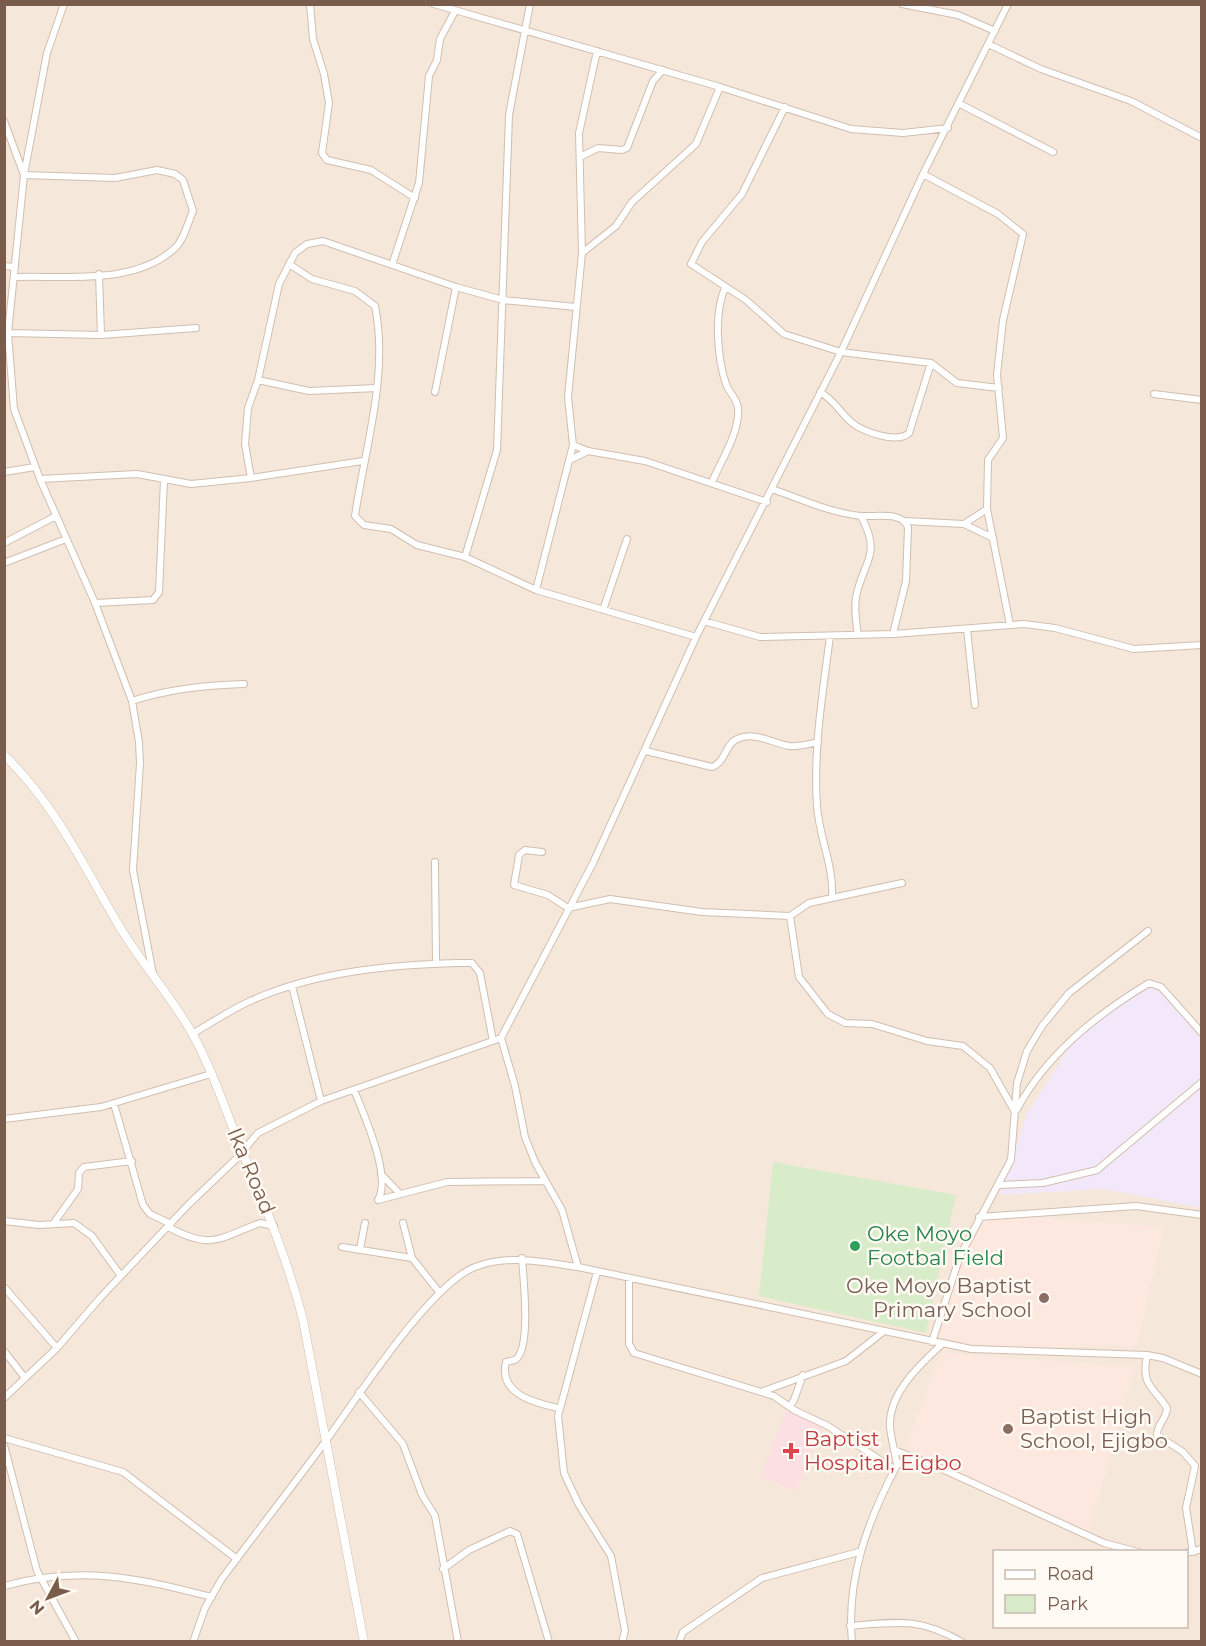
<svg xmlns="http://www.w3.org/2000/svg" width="1206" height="1646" viewBox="0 0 1206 1646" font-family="Montserrat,sans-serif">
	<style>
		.residential { fill: #f5e8da; fill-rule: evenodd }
		.commercial { fill: #fde8e0 }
		.education { fill: #f3e8fa }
		.medical { fill: #fbdfe3 }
		.green { fill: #d8ecc9 }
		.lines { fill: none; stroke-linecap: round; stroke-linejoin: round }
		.minor-casing { stroke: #d1beb0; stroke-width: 8 }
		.tertiary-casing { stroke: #d1beb0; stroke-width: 9 }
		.minor { stroke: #fff; stroke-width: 6 }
		.tertiary { stroke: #fff; stroke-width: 8 }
		.leisure-dot { fill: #2e9e5b; stroke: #fffaf3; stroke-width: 2 }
		.education-dot { fill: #8d6e63; stroke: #fffaf3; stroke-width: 2 }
		.health-dot { fill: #e0444e; stroke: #fffaf3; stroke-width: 2 }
		.labels { text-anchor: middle; stroke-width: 5; stroke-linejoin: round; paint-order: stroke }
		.street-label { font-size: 21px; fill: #7a5c4d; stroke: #fffaf3 }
		.leisure-label { font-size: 21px; fill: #27864d; stroke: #fffaf3; text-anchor: start }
		.education-label { font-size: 21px; fill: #785e54; stroke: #fffaf3; text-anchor: end }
		.health-label { font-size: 21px; fill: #be3a42; stroke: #fffaf3; text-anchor: start }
	</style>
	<rect width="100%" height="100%" fill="#fdf6ec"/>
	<path class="residential" d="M5,5H1201V1641L5,1642ZM994,1552H1186V1626H994Z"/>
	<path class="commercial" d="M1017,1216L1164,1227L1137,1346L995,1348L939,1337L966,1251L982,1220Z
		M941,1353L1117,1366L1135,1365L1089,1531L905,1449Z"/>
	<path class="education" d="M1152,986L1159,989L1201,1039V1208L1104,1189L1000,1195L1027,1114L1071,1044L1130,995Z"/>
	<path class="medical" d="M786,1411L823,1426L796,1491L760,1476Z"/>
	<path class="green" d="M773,1162L956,1195L926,1333L759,1296Z"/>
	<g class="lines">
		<g class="minor-casing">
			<path id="minor" d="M310,4L313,39L324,74L329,103L322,153L327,160L371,170L415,198
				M434,4L720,87L851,129L903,133L948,128
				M902,4L958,15L995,31
				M988,44L1041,69L1131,101L1202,138
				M960,104L1053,152
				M785,107L742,194L702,242L691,264L746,300L784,334L841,352L931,363L957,383L999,388
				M4,121L24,175L8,333L14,409L40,479L95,603L132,701L139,742L140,763L133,870L153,974
				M580,157L598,148L622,150L627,148L653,81L663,70
				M923,174L998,214L1023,234L1003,320L997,375L1003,438L988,460L987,509L1010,625
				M582,253L616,226L632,202L696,144L720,87
				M289,264L312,279L355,291L375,306C389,375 365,447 355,516L364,525L391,529L417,545L465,557L536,590L696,637
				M392,265L419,183L429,76L437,60L440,39L455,11
				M4,266L15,267
				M99,274L101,335
				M14,277C65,275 135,286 175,248C184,240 188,222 193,211L183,180L175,174L157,170L115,178L24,175L47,53L64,4
				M8,333L101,335L196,328
				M258,380L309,391L377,388
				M435,392L456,287
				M820,392C834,400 840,412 851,422C863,432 897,444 909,433L931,363
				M1154,394L1202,400
				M573,445L588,451L645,461L767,502
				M570,460L588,451
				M4,472L35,467
				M251,478L245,444L248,408L258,380L279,284L295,253L307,244L323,241L456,287L503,300L576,307
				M40,479L137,474L191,484L251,478L363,461
				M712,482C721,461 740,432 738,408C737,398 729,393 726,384C717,358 714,312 725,288
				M772,489C801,499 831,513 861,516C876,517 901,511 908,527L906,581L893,634
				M905,521L964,524L993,538
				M964,524L987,509
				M4,543L56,516
				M465,557L497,450L509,115L530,4
				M4,563L66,539
				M536,590L573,445L568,397L582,253L579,133L597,51
				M95,603L153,600L159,592L164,480
				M603,610L627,539
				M704,621L760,637L893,634L1024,624L1055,628L1134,649L1202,645
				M967,629L975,705
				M858,635C856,622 854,610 856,597C864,559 882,556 861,516
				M830,636C823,692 813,749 817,806C819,837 834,866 832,897
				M132,701C168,689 206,685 244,684
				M646,751L712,767C726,762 725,744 737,739C754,731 773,743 789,746C798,747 809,744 818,742
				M542,852L525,850L519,855L514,885L548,895L568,908L610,899L702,912L790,916L809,903L902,883
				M435,862L436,963
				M790,916L799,977L828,1014L845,1023L872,1024L927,1041L963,1046L990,1068L1015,1112
				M292,986L321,1101
				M192,1034C211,1023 229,1011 248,1002C313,972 387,965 458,963H472L480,973L493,1041
				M501,1038L515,1086L525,1137L535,1162L562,1210L578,1267
				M354,1090C364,1115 392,1176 378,1200
				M114,1104L143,1205L150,1214L171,1224
				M1017,1109C1047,1054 1096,1015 1149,983L1161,987L1202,1033
				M4,1119L101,1107L211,1074
				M381,1174L400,1194
				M999,1185L1043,1183L1097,1170L1202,1082
				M378,1200L447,1182L545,1181
				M979,1217L1136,1206L1202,1215
				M4,1221L39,1225L74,1223L92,1236L121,1276
				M403,1223L412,1258L439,1292
				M53,1224L78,1189L79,1173L84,1167L132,1161
				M168,1227C211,1250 218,1239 260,1223L274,1226
				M342,1247L412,1258
				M360,1249L365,1223
				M522,1258C523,1277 532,1349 515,1360C514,1360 507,1362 506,1362C498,1394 535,1403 558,1408
				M597,1272L558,1416L564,1473L579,1505L611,1556L625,1631L622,1642
				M629,1279V1344L634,1353L774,1396L794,1410L828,1426L894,1469
				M4,1287L57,1348
				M932,1342L960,1256L1011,1160L1017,1083L1027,1051L1042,1026L1069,993L1148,931
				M4,1351L25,1378
				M1147,1355C1141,1386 1152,1385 1167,1408C1167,1418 1157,1424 1157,1435L1183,1452L1195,1466L1186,1508L1193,1552
				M359,1392L403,1444L422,1495L435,1516L458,1642
				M761,1392L846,1361L883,1332
				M4,1398L57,1348L100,1298L188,1205L238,1157L258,1133L321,1101L501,1038L593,863L696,637L841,352L923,174L1008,4
				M790,1406L794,1400L803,1375
				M4,1438L123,1472L237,1559
				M4,1445L37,1571L76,1642
				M894,1450L940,1468L1104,1543L1138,1552
				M897,1465C895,1452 891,1439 890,1427C888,1393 920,1365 942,1344
				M1186,1553L1202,1549
				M443,1569L469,1550L510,1531L517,1534L549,1642
				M4,1586C80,1565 138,1578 212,1597
				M850,1626C897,1622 919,1617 962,1642
				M193,1642L205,1608L221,1580C255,1534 291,1488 325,1442C356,1400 430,1284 475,1267C509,1254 543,1262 578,1267L971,1349L1147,1355L1163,1358L1202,1374
				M679,1642L683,1632L762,1578L859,1552
				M852,1642C846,1579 868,1520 897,1465L910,1457"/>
		</g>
		<g class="tertiary-casing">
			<path id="tertiary" d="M4,755C55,804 83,865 118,924C140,962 170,994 192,1033C212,1069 226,1111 241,1149C265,1206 288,1260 303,1320L364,1642"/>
		</g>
		<use href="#minor" class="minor"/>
		<use href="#tertiary" class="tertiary"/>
	</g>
	<circle class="leisure-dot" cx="855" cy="1246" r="6"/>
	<g class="education-dot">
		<circle cx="1044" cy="1298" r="6"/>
		<circle cx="1008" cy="1429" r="6"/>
	</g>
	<path class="health-dot" d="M788 1442h6v6h6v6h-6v6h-6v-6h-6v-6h6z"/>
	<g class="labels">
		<g class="street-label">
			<text transform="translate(251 1171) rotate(67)" y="7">Ika Road</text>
		</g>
		<g class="leisure-label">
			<text x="867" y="1241">Oke Moyo<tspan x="867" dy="24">Footbal Field</tspan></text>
		</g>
		<g class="education-label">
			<text x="1032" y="1293">Oke Moyo Baptist<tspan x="1032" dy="24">Primary School</tspan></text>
			<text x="1020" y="1424" text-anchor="start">Baptist High<tspan x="1020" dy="24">School, Ejigbo</tspan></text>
		</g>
		<g class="health-label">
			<text x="804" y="1446">Baptist<tspan x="804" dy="24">Hospital, Eigbo</tspan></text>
		</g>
	</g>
	<rect width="1206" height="1646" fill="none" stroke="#7a5c4d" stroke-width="12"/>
	<rect x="993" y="1550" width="195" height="78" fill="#fffaf3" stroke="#cabbb1" stroke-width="1.5"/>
	<rect x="1005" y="1570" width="30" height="9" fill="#ffffff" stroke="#cabbb1" stroke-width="1.5"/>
	<text x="1047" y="1580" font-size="18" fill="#7a5c4d">Road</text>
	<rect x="1005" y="1595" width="30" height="18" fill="#d8ecc9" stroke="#cabbb1" stroke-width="1.5"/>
	<text x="1047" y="1610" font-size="18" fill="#7a5c4d">Park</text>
	<g transform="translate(48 1598) rotate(229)" stroke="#fffaf3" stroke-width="4.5" paint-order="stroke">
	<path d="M0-4.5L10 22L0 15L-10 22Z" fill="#7a5c4d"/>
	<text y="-9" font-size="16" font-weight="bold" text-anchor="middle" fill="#7a5c4d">N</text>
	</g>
</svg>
